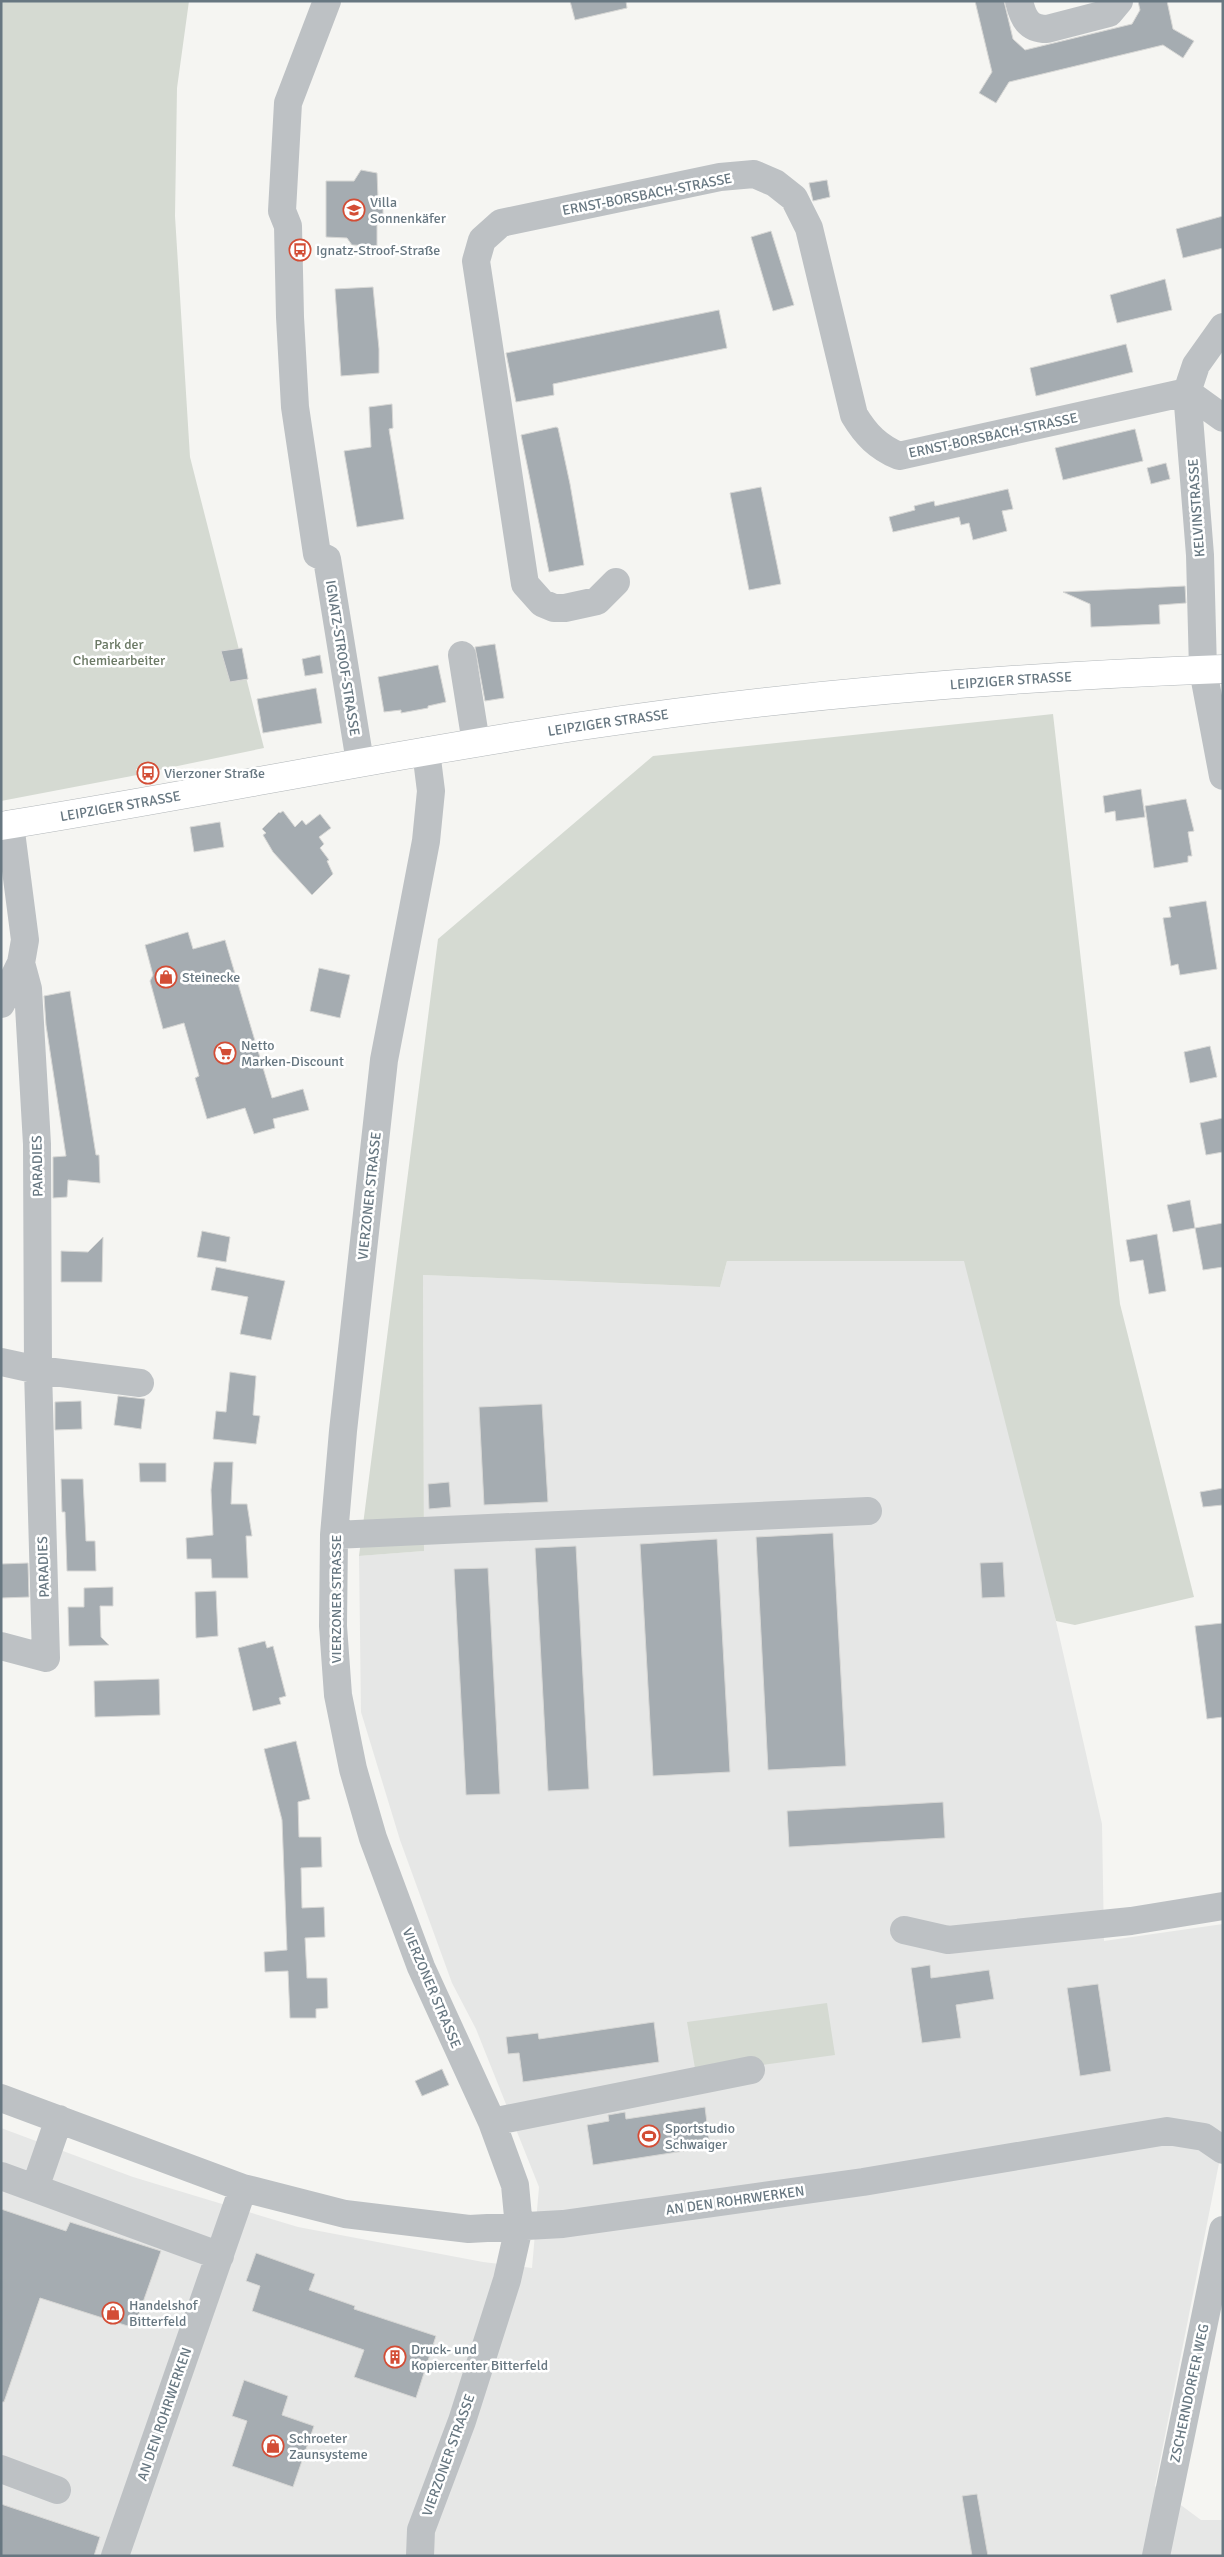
<svg xmlns="http://www.w3.org/2000/svg" width="1224" height="2557" viewBox="0 0 1224 2557" font-family="Signika,sans-serif">
	<style>
		.built { fill: #e6e7e6 }
		.green { fill: #d5dad2 }
		.building { fill: #a5acb1; stroke: #d7d7d5 }
		.lines { fill: none; stroke-linecap: round; stroke-linejoin: round }
		.major-casing { stroke: #b0b5b8; stroke-width: 29 }
		.minor { stroke: #bdc1c4; stroke-width: 28 }
		.major { stroke: #fff; stroke-width: 28 }
		.labels { text-anchor: middle; stroke-width: 5; stroke-linejoin: round; paint-order: stroke }
		.street-label { font-size: 14px; fill: #677781; stroke: #fff }
		.poi-label { font-size: 14px; fill: #677781; stroke: #fff; text-anchor: start }
		.park-label { font-size: 14px; fill: #6b7965; stroke: #fff }
	</style>
	<rect width="100%" height="100%" fill="#f5f5f2"/>
	<path class="built" d="M727,1261H965L1047,1582L1102,1824L1104,1941L1223,1924V2143L1155,2486L1201,2520H1223V2556H1V2128L133,2177L298,2227L483,2262L532,2268L539,2187L476,2029L452,1983L400,1840L361,1712L359,1556L424,1551L423,1275L720,1287Z"/>
	<path class="green" d="M1,1H189L177,88L175,216L190,457L264,748L149,772L148,766L136,769L137,775L1,801Z
		M1053,714L1120,1304L1194,1597L1075,1625L1056,1621L964,1261H727L720,1287L423,1275L424,1551L359,1556L438,939L653,756Z
		M827,2003L835,2055L696,2074L687,2022Z"/>
	<path class="building" d="M570,1H626L627,8L575,20Z
		M975,1H1004L1013,39L1025,50L1132,24L1140,10L1138,1H1167L1173,29L1194,41L1183,58L1163,45L1009,82L996,103L979,93L992,72Z
		M361,170L377,173L378,198L383,205V214L377,221V246L352,245L347,238L326,237V181H354Z
		M827,180L830,197L813,201L809,183Z
		M1223,216V248L1183,258L1176,229Z
		M771,231L794,305L773,311L751,237Z
		M1165,279L1172,310L1117,323L1110,295Z
		M373,287L379,349V373L341,376L335,289Z
		M719,310L727,348L553,384L554,395L516,402L506,353Z
		M1126,344L1133,372L1036,396L1030,368Z
		M392,404L393,428L389,429L404,519L357,527L344,451L371,447L369,407Z
		M556,427L558,428L570,484L584,565L549,572L521,435Z
		M1135,429L1143,461L1063,480L1055,448Z
		M1166,463L1170,479L1151,484L1147,468Z
		M761,487L781,584L749,590L730,493Z
		M1008,489L1013,509L1002,511L1007,531L973,540L969,523L961,525L959,517L893,532L889,517L915,510L914,506L934,501L935,506Z
		M1185,586L1186,603L1159,605L1160,624L1091,627L1090,604L1063,592Z
		M495,644L504,698L485,701L475,647Z
		M242,648L248,679L230,682L221,651Z
		M320,655L323,673L305,676L302,659Z
		M438,665L446,702L428,706V708L401,713V710L384,712L378,677Z
		M316,688L322,723L263,733L257,699Z
		M1141,789L1145,817L1116,821L1115,811L1105,813L1103,796Z
		M1186,799L1194,831L1188,832L1192,856H1188V862L1154,868L1145,806Z
		M283,811L295,827L302,820L306,825L320,814L331,828L319,837L324,844L320,848L329,860L327,861L333,874L312,895L273,852L263,835L266,833L262,829L279,812L280,813Z
		M220,822L224,847L194,852L190,827Z
		M1206,901L1217,969L1180,975L1178,964L1171,966L1163,918L1171,917L1169,907Z
		M188,932L193,949L225,940L272,1098L303,1089L309,1110L273,1119L275,1128L254,1134L245,1108L207,1119L195,1078L199,1076L184,1023L163,1029L150,981L153,975L145,945Z
		M319,968L350,975L340,1018L310,1011Z
		M70,991L96,1155H99L100,1183L68,1180L67,1197L53,1198V1157L66,1156L46,1025L44,996Z
		M1210,1046L1217,1077L1190,1083L1184,1052Z
		M1223,1118V1152L1206,1155L1200,1123Z
		M1190,1200L1195,1228L1173,1232L1167,1205Z
		M1223,1223V1267L1203,1270L1195,1228Z
		M202,1231L230,1237L226,1262L197,1257Z
		M1157,1234L1166,1291L1149,1294L1143,1260L1130,1262L1126,1240Z
		M103,1237L102,1282H61V1251L88,1252Z
		M216,1267L285,1281L271,1340L240,1334L248,1297L211,1290Z
		M230,1372L256,1376L253,1415L260,1416L256,1444L213,1439L216,1411L226,1412Z
		M118,1396L145,1399L141,1429L114,1425Z
		M81,1401L82,1429L55,1430V1402Z
		M542,1404L548,1502L484,1505L479,1407Z
		M214,1462H233L231,1504H247L252,1536H246L248,1578H212L211,1559H187L186,1538L213,1535L211,1490Z
		M139,1463H166V1482H140Z
		M61,1479H83L86,1541H95L96,1571H67L65,1512H62Z
		M449,1482L451,1507L429,1509L428,1484Z
		M1223,1488V1505L1203,1507L1200,1492Z
		M833,1533L846,1766L768,1770L756,1537Z
		M717,1539L730,1772L653,1776L640,1544Z
		M576,1546L589,1789L548,1791L535,1548Z
		M1003,1562L1005,1597L982,1598L980,1563Z
		M28,1563L29,1597L1,1598V1564Z
		M488,1568L500,1794L466,1795L454,1569Z
		M113,1587V1606H100L101,1637L109,1645L69,1646L68,1607H84V1588Z
		M216,1591L218,1636L196,1638L195,1592Z
		M1223,1623V1717L1207,1719L1195,1626Z
		M265,1641L267,1648L273,1646L286,1696L279,1698L281,1704L253,1711L238,1648Z
		M159,1679L160,1715L95,1717L94,1681Z
		M296,1741L310,1799L298,1802L299,1837H321L322,1867L301,1868L302,1908L324,1907L325,1937L305,1938L307,1978H327L328,2008L316,2009V2018H290L288,1971L265,1972L264,1952L287,1950L282,1820L264,1749Z
		M943,1802L945,1838L789,1847L787,1811Z
		M930,1965L931,1978L989,1970L994,1999L956,2005L961,2038L922,2043L911,1968Z
		M1098,1984L1111,2071L1080,2076L1067,1988Z
		M654,2022L659,2062L523,2082L519,2053L508,2054L506,2037L538,2033L539,2039Z
		M442,2069L449,2085L422,2096L415,2081Z
		M705,2107L710,2147L593,2165L587,2125L609,2121L608,2115L625,2112L626,2119Z
		M1,2209L66,2231L70,2222L161,2251L134,2328L40,2298L4,2402H1Z
		M256,2253L315,2274L309,2290L355,2306L354,2309L436,2336L416,2398L354,2377L364,2350L252,2311L260,2286L246,2281Z
		M244,2380L288,2396L282,2415L314,2426L293,2487L232,2466L247,2421L232,2416Z
		M977,2494L988,2556H972L962,2496Z
		M1,2504L100,2537L94,2556H1Z"/>
	<g class="lines">
		<g class="major-casing">
			<g id="major">
				<path id="s1" d="M1,826C195,795 387,755 581,726C793,694 1008,677 1223,669"/>
			</g>
		</g>
		<path class="minor" d="M327,1L288,103L282,211L288,226L290,317L295,407L317,554L327,559L360,762
			M1019,1C1023,18 1028,29 1047,29L1109,13L1119,1
			M1187,392L1200,555L1203,670L1223,776
			M1187,392L1223,418
			M616,582L597,601L565,608H554L542,603L525,584L476,261L482,240L501,223L720,177L754,174L775,183L794,198L809,228L854,415C866,435 878,447 899,456L1187,392L1196,365L1223,327
			M462,655L476,743
			M1,1004L21,963L25,940L10,824
			M1,1362L38,1370L140,1383
			M334,1535L868,1511
			M1,1646L46,1658L38,1370L37,1144L28,989L21,963
			M904,1930L948,1940L1131,1921L1223,1906
			M1,2098L243,2188L345,2214L469,2229L563,2224L863,2182L1167,2131L1204,2137L1223,2150
			M492,2122L751,2070
			M1,2176L220,2256
			M35,2188L59,2119
			M1,2469L57,2490
			M115,2556L243,2188
			M420,2556L421,2530L462,2421L507,2280L519,2227L515,2185L492,2122L421,1967L373,1838L353,1769L338,1695L333,1626L334,1535L343,1431L384,1060L426,841L431,791L426,751
			M1156,2556L1223,2230"/>
		<use href="#major" class="major"/>
	</g>
	<defs>
		<g id="school-ring" transform="scale(1.125)"><circle r="9.5" fill="#fff" stroke="#d34d35" stroke-width="1.5"/><path d="M0-5L7-2L0 1L-7-2ZM-4 1L0 2.5L4 1V4Q0 6-4 4Z" fill="#d34d35"/></g>
		<g id="bus-ring" transform="scale(1.125)"><circle r="9.5" fill="#fff" stroke="#d34d35" stroke-width="1.5"/><path d="M-5-6H5V4H4V6H2V4H-2V6H-4V4H-5ZM-3.5-4V0h7V-4ZM-3.5 1.2v1.5H-2V1.2ZM2 1.2v1.5H3.5V1.2Z" fill="#d34d35"/></g>
		<g id="shop-ring" transform="scale(1.125)"><circle r="9.5" fill="#fff" stroke="#d34d35" stroke-width="1.5"/><path d="M-5-2.5h2.3a2.7 3.5 0 0 1 5.4 0H5L5.5 6h-11ZM-1.5-2.5h3a1.5 2.3 0 0 0-3 0Z" fill="#d34d35"/></g>
		<g id="supermarket-ring" transform="scale(1.125)"><circle r="9.5" fill="#fff" stroke="#d34d35" stroke-width="1.5"/><path d="M-6-5.5h2.5l.6 2H6L4.5 2H-2.5L-4.4-4H-6ZM-1.5 3.2a1.3 1.3 0 1 0 .1 0ZM3 3.2a1.3 1.3 0 1 0 .1 0Z" fill="#d34d35"/></g>
		<g id="stadium-ring" transform="scale(1.125)"><circle r="9.5" fill="#fff" stroke="#d34d35" stroke-width="1.5"/><path d="M0-5a6.5 5 0 1 0 0 10a6.5 5 0 1 0 0-10ZM-3.5-1.8h7v3.6h-7Z" fill="#d34d35"/></g>
		<g id="building-ring" transform="scale(1.125)"><circle r="9.5" fill="#fff" stroke="#d34d35" stroke-width="1.5"/><path d="M-4-6H4V6H1V3H-1V6H-4ZM-2.5-4.3h1.7v1.8h-1.7ZM.8-4.3h1.7v1.8H.8ZM-2.5-1h1.7V.8h-1.7ZM.8-1h1.7V.8H.8Z" fill="#d34d35"/></g>
	</defs>
	<g fill-rule="evenodd">
		<use href="#school-ring" x="354" y="210"/>
		<use href="#bus-ring" x="300" y="250"/>
		<use href="#bus-ring" x="148" y="773"/>
		<use href="#shop-ring" x="166" y="977"/>
		<use href="#supermarket-ring" x="225" y="1053"/>
		<use href="#stadium-ring" x="649" y="2136"/>
		<use href="#shop-ring" x="113" y="2313"/>
		<use href="#building-ring" x="395" y="2357"/>
		<use href="#shop-ring" x="273" y="2446"/>
	</g>
	<g class="labels">
		<g class="street-label">
			<text transform="translate(647 194) rotate(-11)" y="5">ERNST-BORSBACH-STRASSE</text>
			<text transform="translate(993 435) rotate(-12)" y="5">ERNST-BORSBACH-STRASSE</text>
			<text transform="translate(1196 508) rotate(-94)" y="5">KELVINSTRASSE</text>
			<text transform="translate(343 658) rotate(81)" y="5">IGNATZ-STROOF-STRASSE</text>
			<text dy="5" stroke="none"><textPath href="#s1" startOffset="1021">LEIPZIGER STRASSE</textPath></text>
			<text dy="5" stroke="none"><textPath href="#s1" startOffset="616">LEIPZIGER STRASSE</textPath></text>
			<text dy="5" stroke="none"><textPath href="#s1" startOffset="121">LEIPZIGER STRASSE</textPath></text>
			<text transform="translate(37 1166) rotate(-91)" y="5">PARADIES</text>
			<text transform="translate(369 1196) rotate(-84)" y="5">VIERZONER STRASSE</text>
			<text transform="translate(43 1567) rotate(-92)" y="5">PARADIES</text>
			<text transform="translate(336 1599) rotate(-90)" y="5">VIERZONER STRASSE</text>
			<text transform="translate(432 1988) rotate(67)" y="5">VIERZONER STRASSE</text>
			<text transform="translate(735 2200) rotate(-8)" y="5">AN DEN ROHRWERKEN</text>
			<text transform="translate(1189 2393) rotate(-78)" y="5">ZSCHERNDORFER WEG</text>
			<text transform="translate(164 2414) rotate(-71)" y="5">AN DEN ROHRWERKEN</text>
			<text transform="translate(448 2455) rotate(-70)" y="5">VIERZONER STRASSE</text>
		</g>
		<g class="poi-label">
			<text x="370" y="207">Villa<tspan x="370" dy="16">Sonnenkäfer</tspan></text>
			<text x="316" y="255">Ignatz-Stroof-Straße</text>
			<text x="164" y="778">Vierzoner Straße</text>
			<text x="182" y="982">Steinecke</text>
			<text x="241" y="1050">Netto<tspan x="241" dy="16">Marken-Discount</tspan></text>
			<text x="665" y="2133">Sportstudio<tspan x="665" dy="16">Schwaiger</tspan></text>
			<text x="129" y="2310">Handelshof<tspan x="129" dy="16">Bitterfeld</tspan></text>
			<text x="411" y="2354">Druck- und<tspan x="411" dy="16">Kopiercenter Bitterfeld</tspan></text>
			<text x="289" y="2443">Schroeter<tspan x="289" dy="16">Zaunsysteme</tspan></text>
		</g>
		<g class="park-label">
			<text x="119" y="649">Park der<tspan x="119" dy="16">Chemiearbeiter</tspan></text>
		</g>
	</g>
	<rect width="1224" height="2557" fill="none" stroke="#677781" stroke-width="5"/>
</svg>
